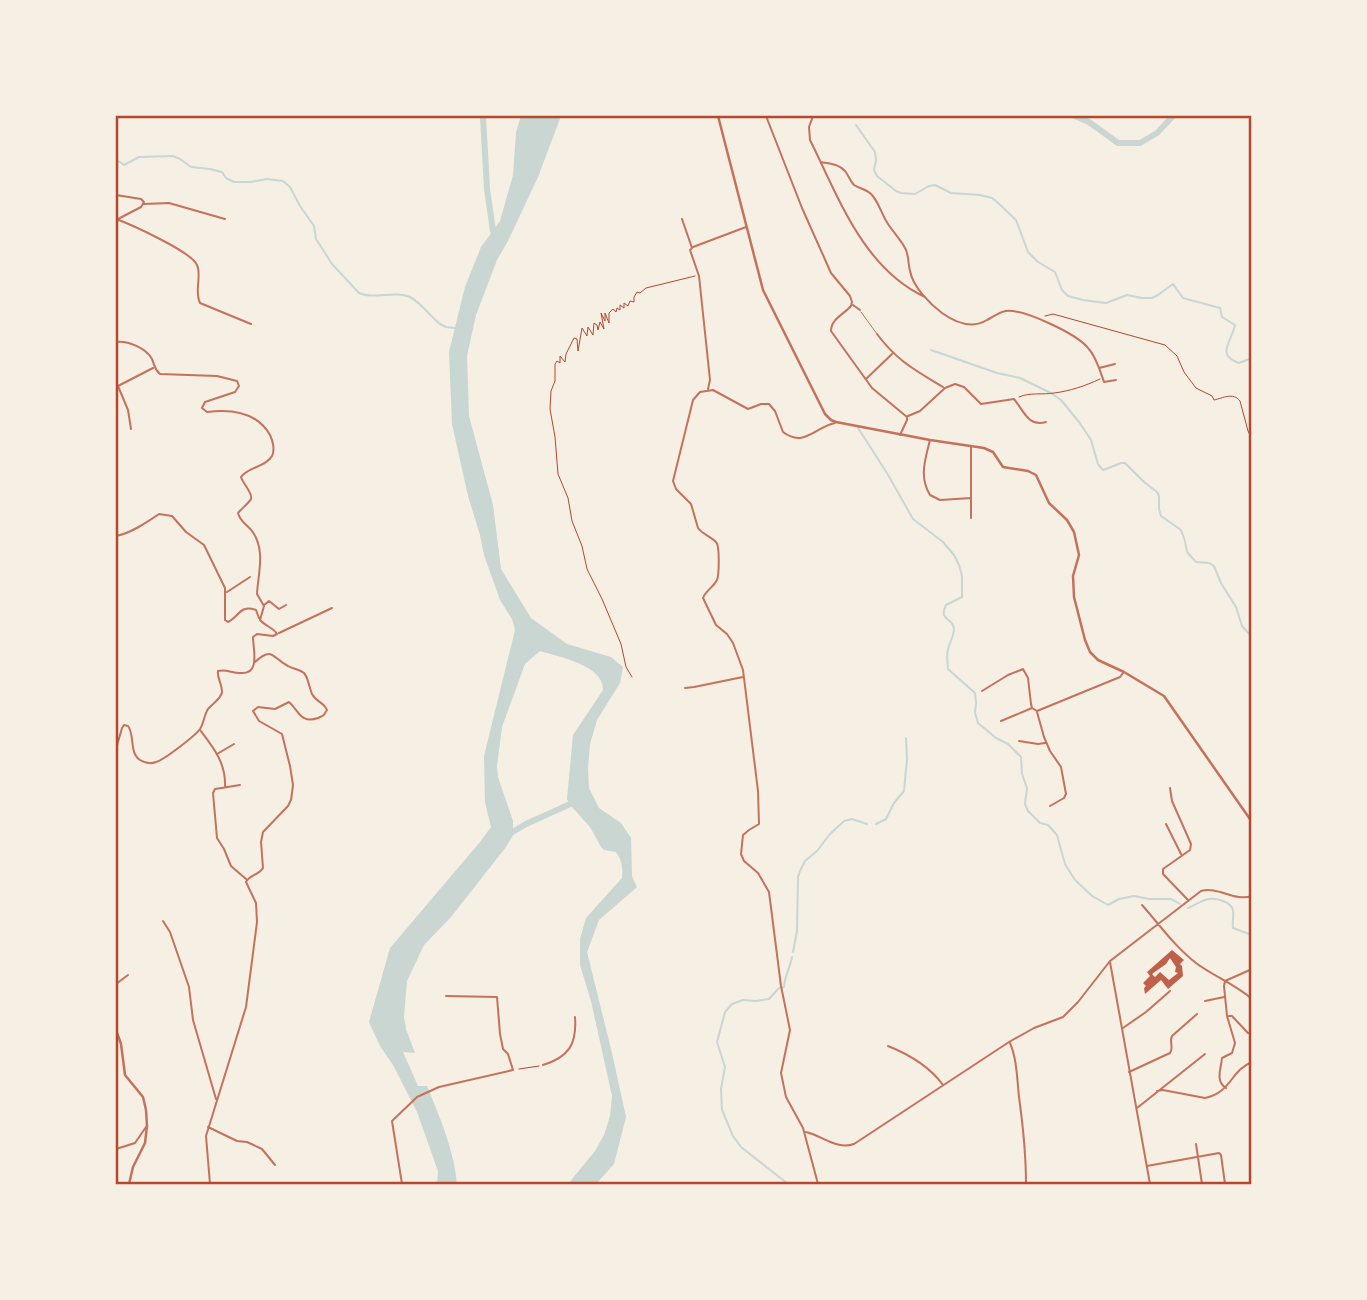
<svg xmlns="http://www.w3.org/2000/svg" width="1367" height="1300" viewBox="0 0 1367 1300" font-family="Poppins,sans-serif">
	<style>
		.water { fill: #c9d6d2 }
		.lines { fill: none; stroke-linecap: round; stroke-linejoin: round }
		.stream { stroke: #c9d6d2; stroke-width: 2 }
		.river { stroke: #c9d6d2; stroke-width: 6 }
		.building { fill: #bf614a; fill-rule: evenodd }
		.path { stroke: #b5482f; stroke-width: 1 }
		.service { stroke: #c5725c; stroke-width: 1 }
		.minor { stroke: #c5725c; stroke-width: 2 }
		.tertiary { stroke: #c5725c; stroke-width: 2.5 }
		.neatline { fill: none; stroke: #b5482f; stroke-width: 2.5 }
	</style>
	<rect width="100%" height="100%" fill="#f6efe4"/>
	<path class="water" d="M521,116H561L538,177L508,241L497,260L476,315L467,356L469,416L493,505L501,569L531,618L567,644L611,657L623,667L620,683L597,720L590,744L588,768L589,788L599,808L621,823L631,838L632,876L637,887L599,920L587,952L612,1053L626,1117L614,1164L596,1184H568L595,1151L604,1135L610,1116L612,1096L591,1001L580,965V939L586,918L622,878C623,867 622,861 616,852L604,850L601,847L590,827L571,806L567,799L573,735L603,690C604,665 559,657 540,651L525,664L502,727L497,766L498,777L513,821V835L506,847L451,917L424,945L407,981L404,1017L406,1029L415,1053L403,1052L418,1086H427C440,1118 454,1150 457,1184H437L438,1171L417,1112L393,1065L380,1046L369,1022L390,948L480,842L491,827L485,802L484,756L515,630L512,619L500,600L484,555L480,535L468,496L452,424L449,352L465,287L481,247L500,221L513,175L516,132Z"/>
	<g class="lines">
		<path class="stream" d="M856,125L875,152L876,161L874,170L877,176L896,191L901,193L915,194L929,186L935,185L951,193L980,195L992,198L997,202L1016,220L1028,252L1038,262L1055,272L1062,290L1068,296L1083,300L1106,303L1127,295L1142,298H1152L1158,295L1173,284L1183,298L1220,308L1222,317L1235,325C1232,341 1215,355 1239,363L1252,358
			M116,154L117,160L124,165L139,157L173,156L180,159L191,167L210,169L222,172L226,178L234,182H251L267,179L283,181L290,187L300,206L314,226L316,239L332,264L359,293C374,300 395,290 410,297C420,302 431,317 440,324L446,327L455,328
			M931,350L997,373L1020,378L1051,393L1061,400L1079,422L1091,440L1098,464L1103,470L1106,469L1121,463H1125L1144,482L1157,492L1159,496V509L1161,516L1181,530L1185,541L1187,552L1196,562L1209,563L1214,566L1221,583L1236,607L1242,626L1252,637
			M858,428L887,473L913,519L943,542L954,555L959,565L962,576V597L946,605C938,621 953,617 954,629C954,635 951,640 949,646C946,653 947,661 948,669L975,693L976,703L975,713L978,723L996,738L1008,744L1021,757L1022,774L1027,788L1025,804L1028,811L1040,823L1048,825L1057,835L1065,864L1075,880L1092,896L1108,905L1119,899L1134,896L1149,899H1171L1180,904
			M876,824L886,819L894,803L904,791L907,759L906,738
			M1188,908C1195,905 1202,900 1209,899C1217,898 1232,902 1233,911C1234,917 1232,922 1233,928L1252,935
			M793,952L797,931L798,877L800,871L805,861L817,851L830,834L844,821L852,819L867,824
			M788,1184L741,1147L733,1136L722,1110L721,1089L725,1067L717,1042L725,1012L732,1004L743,1000L756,1001L769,999L779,988L784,987C784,978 790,968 792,957"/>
		<path class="river" d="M483,116L487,189L493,231L496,239
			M1075,116L1089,122L1118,143H1140L1157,133L1173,116
			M506,836L526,824L577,801"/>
	</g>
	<path class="building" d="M1172,950L1184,960L1180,964L1182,966L1183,976L1168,989L1161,980L1145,994L1144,988L1146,986L1143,983L1150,976L1147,972ZM1170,958L1176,967L1175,972L1178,973L1169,980L1160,972L1155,977L1152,974L1166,964Z"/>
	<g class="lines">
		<path class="path" d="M1045,316L1053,314L1165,345L1177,356L1184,372L1196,388L1212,396L1214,400C1223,398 1233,392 1240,401L1248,431L1252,439
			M1019,397C1030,392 1043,395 1054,393C1070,391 1085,386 1100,379
			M632,677L626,667L621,644L602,599L587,569L582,546L572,521L568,498L558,474L555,437L550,409L551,391L555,381V364L557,361L560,363V356L565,362L566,354L574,338L577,339L578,351L582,328L587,336L588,327L593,335L594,323L597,325L598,330L600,322L604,329L601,313L605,321V313L609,323V313L613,309L616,312L617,308L620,310V305L624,308V303L628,306L630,301L634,302V297L637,292L640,293L646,288L695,276
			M519,1069L539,1066"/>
		<path class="service" d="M861,312L877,334"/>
		<path class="minor" d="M766,116L802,208L827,264L831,273L850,296L852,302L851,306C844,314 831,319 831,331L872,388L907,417V420L900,435
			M813,116L809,127L810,140C839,198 863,268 925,297
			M821,162C830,164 839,164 845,171C849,176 850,181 854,185C860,189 867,189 872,195C879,203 882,215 888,224C894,233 902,241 906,250C909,257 908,264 910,271C913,287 930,304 942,313C956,323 972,329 987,320C993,317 999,312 1006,311C1024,309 1077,334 1088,348C1096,356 1100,371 1104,382L1116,380
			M116,195L141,199L144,202L141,207L118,219
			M144,204L169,203L225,219
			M116,219C130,224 192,252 197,265C202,276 194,291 200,303L251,324
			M682,219L692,248L690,250L699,276L710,380L708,389
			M693,247L746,227
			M853,305L860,310
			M116,317L117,320L116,322
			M877,334C897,361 915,370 943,387
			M116,342C127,340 146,348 152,359C155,366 154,369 160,374L217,376L237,381L239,386L235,392L205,402L202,408L207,412C231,409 257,412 270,435C273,441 275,450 272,456C266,467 248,467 241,477C243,484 253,493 251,499C249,503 241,509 238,513C240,522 247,524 252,531C266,550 258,574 257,594L264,606L260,620C265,626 274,628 277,634L273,636L257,634L253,637C253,649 261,675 240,673C232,673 226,669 218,671C217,678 222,684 222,692C221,699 213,703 208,709C204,715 204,723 200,729C196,735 164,760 156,762C151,764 145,763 140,760C129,753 135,735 128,726L124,725L122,728L116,749
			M1099,368L1115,364
			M866,379L892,354
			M908,416L920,411L945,388L955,384L964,387L981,404L1014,399C1024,411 1028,427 1046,422
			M131,429L128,410L118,386L153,368
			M930,440C925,460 919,477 930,495L940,500L971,498
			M971,447V518
			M116,536C131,533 146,523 159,514L172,516L186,532L204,545L225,588V620L228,622C239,617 240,604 256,610L259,618
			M227,592L250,577
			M264,605L269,601L279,609L286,605
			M279,633L332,608
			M685,688L694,687L743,677
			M982,691L1008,675L1023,669L1028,678L1031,704L1032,708L1037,711L1120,677L1123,673
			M1037,712L1044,737L1050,751L1061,767L1066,794L1064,798L1050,806
			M1001,721L1032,708
			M200,730C213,747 226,763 225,786
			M1019,741L1038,744L1045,743
			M217,754L234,744
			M240,785L215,789L213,793L217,838L224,849L231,866L246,879
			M1170,788L1172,801L1191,844L1190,850L1163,869V874L1188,900
			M1166,824L1181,854
			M1142,905C1159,924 1175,947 1196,963C1213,976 1235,984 1252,999
			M163,921L170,932L189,987L193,1020L216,1099
			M1110,962L1150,1184
			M116,984L128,975
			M1205,1001L1224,997
			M1229,1016H1232L1248,1033L1252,1034
			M1123,1028L1146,1012L1170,991
			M1010,1043C1017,1059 1017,1079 1019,1097C1023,1126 1026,1155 1026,1184
			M888,1046C908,1054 930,1067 943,1085
			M543,1065C569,1057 577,1044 575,1017
			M1129,1072L1170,1053C1174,1048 1169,1042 1172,1036L1197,1014
			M1226,1088C1215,1081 1221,1069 1222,1058L1232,1053L1235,1043L1227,1016L1224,986L1225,981L1252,969
			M1157,1091L1163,1090L1205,1098C1232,1092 1230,1071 1252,1062
			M1137,1108L1205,1054
			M208,1127L237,1141L247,1142L262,1149L275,1165
			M806,1132C823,1136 837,1150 854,1144L1009,1042L1034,1028L1063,1017L1078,1002L1110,961L1201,891C1218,886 1235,902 1252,896
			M1196,1144L1202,1184
			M116,1149L135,1143L146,1127
			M1147,1166L1219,1153L1221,1155L1225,1184
			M210,1184L206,1136L246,1007L257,922L256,903L246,882C249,875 259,875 263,868L261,842L263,832L288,806L291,800L293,785L290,766L282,734L259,721L253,711L258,707L275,709L289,702C299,711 301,724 318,718C325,715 323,716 327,710C324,702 316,702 312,694C309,688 309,679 304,673C299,669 293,669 288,666C273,659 273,645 255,662
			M402,1184L392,1121L417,1097L439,1087L513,1070L508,1054L503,1049L500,1034L497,997L446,996
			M818,1184L803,1128L786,1097L781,1073L790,1030L781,986L769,892L758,873L744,861L741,854L743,835L749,830L759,824L758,791L743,670L733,643L727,634L716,625L703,598C706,590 713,588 717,580C719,575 720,546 716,542C711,536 703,535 698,528L691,504L676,489L673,481L693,400L700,392L713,390L748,409L761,404H769L775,411L783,432C804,448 815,427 835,423"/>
		<path class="tertiary" d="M718,116L763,290L825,414L831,420L836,422L930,440L984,448L993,452L1003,467L1028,471L1036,475L1049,503L1067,520L1074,532L1079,555L1073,576L1074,597L1085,640L1090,652L1098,660L1124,672L1164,696L1252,822
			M116,1030L121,1044L125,1075L143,1097L146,1110L147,1126L145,1143L133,1167L129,1184"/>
	</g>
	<rect width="1367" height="1300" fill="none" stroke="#f6efe4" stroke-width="234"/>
	<rect x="117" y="117" width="1133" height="1066" class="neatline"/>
</svg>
